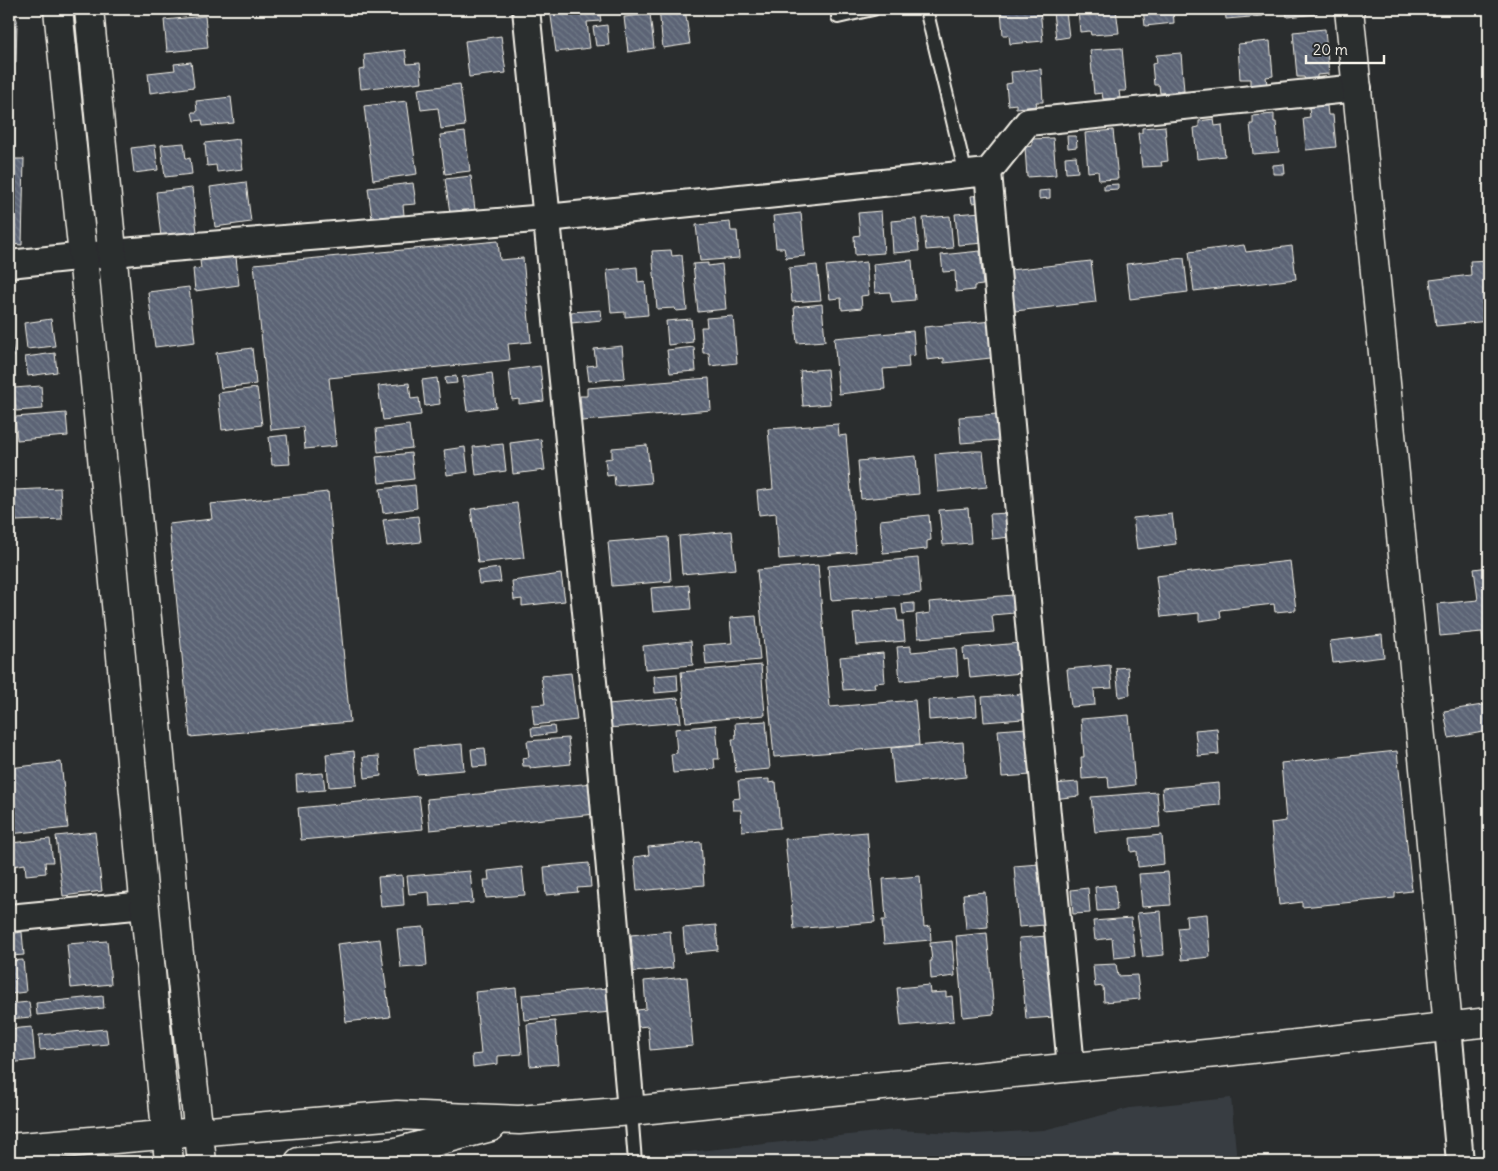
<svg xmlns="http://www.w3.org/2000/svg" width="1498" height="1171" viewBox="0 0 1498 1171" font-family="Delius,sans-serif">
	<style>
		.built { fill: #393e43 }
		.building { fill: url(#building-back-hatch); stroke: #f4f1e8 }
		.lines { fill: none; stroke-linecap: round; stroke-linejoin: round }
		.lane-casing { stroke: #f4f1e8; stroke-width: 16 }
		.street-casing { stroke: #f4f1e8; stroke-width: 30 }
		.secondary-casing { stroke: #f4f1e8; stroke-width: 31 }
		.lane { stroke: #2a2d2e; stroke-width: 12 }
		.street { stroke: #2a2d2e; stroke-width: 26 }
		.secondary { stroke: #2a2d2e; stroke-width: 28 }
	</style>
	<defs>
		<pattern id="building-back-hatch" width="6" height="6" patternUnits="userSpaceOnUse" patternTransform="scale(1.25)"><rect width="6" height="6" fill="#5b6475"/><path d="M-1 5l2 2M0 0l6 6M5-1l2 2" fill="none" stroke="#737b89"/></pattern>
	</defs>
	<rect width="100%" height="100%" fill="#2a2d2e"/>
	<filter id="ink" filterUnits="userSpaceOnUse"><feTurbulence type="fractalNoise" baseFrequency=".02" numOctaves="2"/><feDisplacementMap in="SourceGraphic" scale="10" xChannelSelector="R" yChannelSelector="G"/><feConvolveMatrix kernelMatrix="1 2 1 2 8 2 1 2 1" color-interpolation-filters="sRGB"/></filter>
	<g filter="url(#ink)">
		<path class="built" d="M1231,1098L1237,1162H665L670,1154L896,1130L975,1134L1044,1130L1130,1108Z"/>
		<path class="building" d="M9,9H13L17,20L16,63H9Z
			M550,9H599L601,21L587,22L590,48L556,52Z
			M659,9H685L690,44L663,48Z
			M1001,9H1040L1043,41L1010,44L1009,35H1003Z
			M1078,9H1116L1119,33L1091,35L1090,31L1080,32Z
			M1143,9H1173L1174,23L1145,26Z
			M1225,9H1262L1263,16L1226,19Z
			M1286,9H1316L1317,14L1287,17Z
			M1066,11L1069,37L1056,39L1053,12Z
			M650,14L654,48L628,52L624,17Z
			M205,16L208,48L167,52L164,20Z
			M607,25L609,45L596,46L593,27Z
			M1325,29L1329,74L1317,75V79L1305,80L1304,77H1297L1293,32Z
			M501,36L506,73L469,77L465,41Z
			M1270,41L1273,76L1266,77L1267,84L1250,86V79H1240L1238,44Z
			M1122,48L1126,91H1119L1120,98L1103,99L1102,93L1094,94L1090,50Z
			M405,50L407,64L420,63L422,82L361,89L359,70L365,69L364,55Z
			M1181,53L1184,91L1160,93L1159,85H1154L1152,64L1157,63L1156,55Z
			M191,62L194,87L150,93L148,73L175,70L174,64Z
			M1041,69L1043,102H1036L1037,106L1016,108V104L1008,105L1006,84L1012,83L1011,72Z
			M460,84L465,126L441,129L438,108L421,110L418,89Z
			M231,97L234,123L203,126L202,120L194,121L192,112H197L196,101Z
			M9,99H13V109H9Z
			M407,101L417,174L373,180L364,106Z
			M1327,106L1328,115H1333L1336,147L1306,150L1303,118L1310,117L1309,107Z
			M1274,114V122H1276L1279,152L1253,154L1250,124H1253V116Z
			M9,115H15L14,149H9Z
			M1214,119L1215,126L1222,125L1225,156L1197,159L1194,128L1199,127V121Z
			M1165,126L1168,161L1161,162L1162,166L1142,167L1138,133H1142V128Z
			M1113,130L1118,179L1099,180L1098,171L1088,172L1085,133Z
			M465,132L470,171L445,174L440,135Z
			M1067,136H1076L1077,147L1068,148Z
			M1053,138L1056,175L1027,177L1025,147L1032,146V139Z
			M239,139L243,169L217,172L216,165L207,166L205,143Z
			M184,143L186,159L190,158L192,174L165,177L161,145Z
			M155,145L158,170L134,173L131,148Z
			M1076,156L1078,172L1066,173L1065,157Z
			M9,159H24L22,245L9,244Z
			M1284,164L1285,174H1273V165Z
			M471,176L475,210L450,213L445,179Z
			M246,182L251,222L215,227L210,187Z
			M413,183L416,204L403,205L404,215L372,219L368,188Z
			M1118,184V189L1104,190V185Z
			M192,188L197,232L161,237L156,192Z
			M1050,190V198L1039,199V191Z
			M981,195L982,202L972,203L971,196Z
			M881,211L884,253L855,255L854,236L860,235L858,213Z
			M982,212L985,243L958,245L955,214Z
			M801,213L805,256L786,258L784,248H776L773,216Z
			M950,216L953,248L926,250L923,218Z
			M916,219L919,251L893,253L891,221Z
			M730,222L731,231H737L739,258L700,261L696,225Z
			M498,241L500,260L523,258L531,342L508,344L510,360L329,378L336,446L305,449L303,427L271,430L254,264Z
			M1244,245L1246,252L1292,246L1296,279L1194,291L1189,252Z
			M671,250L672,256L682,255L687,310L676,311L675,308L657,309L652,251Z
			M980,251L983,285L974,286V290L956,292L955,271L943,272L941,255Z
			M236,257L239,285L195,291L193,269L201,268L200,261Z
			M1184,258L1188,292L1130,299L1126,264Z
			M912,260L915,300L892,302L890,292L875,293L873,264Z
			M1489,260V321L1436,326L1430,280L1471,275L1470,261Z
			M1091,261L1096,302L1015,311L1010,270Z
			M866,262L869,295L861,296L862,308L842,310L841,298L830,299L826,266Z
			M708,263V266L722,264L726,309L698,312L693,264Z
			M817,265L821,300L792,302L789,268Z
			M637,267L638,282L645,281L648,315L625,317V312L611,313L607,270Z
			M189,287L195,342L155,347L148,292Z
			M822,304L825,341L797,343L794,307Z
			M601,310L602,320L571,323V312Z
			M733,316L737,363L710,366L709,353H703L701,327H707L706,318Z
			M51,319L55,346L27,349L24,323Z
			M691,319L693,342L668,345L666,321Z
			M993,321L996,354H990L991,358L944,363V358L927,360L924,327Z
			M9,326H10L14,357H9Z
			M913,331L915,355L908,356L909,367L883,369L885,389L839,394L834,338Z
			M622,346L625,378L589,381L587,366L596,365L594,349Z
			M694,347L696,371L670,373L667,350Z
			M252,348L256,384L221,388L216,353Z
			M55,353L57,372L28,376L25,357Z
			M540,366L544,401L519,404V399L512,400L509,370Z
			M827,369L830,404L803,406L800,371Z
			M492,373L496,407L467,411L462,377Z
			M456,376L457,383L446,384L445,378Z
			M437,378L440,404L425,406L422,380Z
			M709,378L711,410L582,421L580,396H587V388Z
			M409,383L411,399L419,398L421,415L383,420L378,386Z
			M41,386L43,409L16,411L14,388Z
			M257,388L262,425L222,430L218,393Z
			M66,413L68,436L17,440L15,417Z
			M997,414L1000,440L961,443L959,417Z
			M838,424L839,436L846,435L856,552L779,559L776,513L759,515L757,491L773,489L768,429Z
			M409,425L412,448L378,452L376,429Z
			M287,435L290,464L272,465L269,437Z
			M541,439L545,470L513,474L510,443Z
			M503,444L506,471L476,475L473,447Z
			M647,445L651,483L615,486L614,475L607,476L605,459L612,458V448Z
			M465,447L468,472L447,475L444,450Z
			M972,451H983L987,487L938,492L935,454Z
			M411,453L414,479L379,483L376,457Z
			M916,456L919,494L861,499L858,461Z
			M415,485L417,508L383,513L380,489Z
			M60,488L62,519L16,521L14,490Z
			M328,492L350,722L190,737L169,524L212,519L210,504Z
			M517,503L524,558L478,563L471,509Z
			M968,508L971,543L943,545L939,510Z
			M1008,513L1010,537L992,539L990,514Z
			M1172,514L1176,544L1137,549L1133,518Z
			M929,515L931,540L927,541V549L883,553L880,520Z
			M418,516L421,542L387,546L383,520Z
			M732,531L736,569L682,574L679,536Z
			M668,537L671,581L612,586L608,542Z
			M918,558L921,593L831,600L828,566Z
			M1290,561L1296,610L1275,612L1274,604L1220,610L1221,618L1199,621V613L1161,617L1156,576Z
			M818,565L830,707L915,700L919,745L774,757L757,570Z
			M1489,567V672H1486L1482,632L1440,636L1437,604L1478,600L1474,569Z
			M499,568L501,582L479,584L477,571Z
			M561,574L565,601L522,606V599L514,600L512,581Z
			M689,585L691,609L653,612L651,588Z
			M1013,595L1014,613L992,615L994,632L918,638L916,615L930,613L929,602Z
			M914,603V613L903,614L902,604Z
			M896,609L898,621H903L905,641L856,645L853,613Z
			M756,616L760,660L706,665L704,645L732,643L730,618Z
			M1382,635L1384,657L1333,663L1330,641Z
			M691,641L693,665L645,669L643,646Z
			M1020,643L1022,673L970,678L968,659L964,660L963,648Z
			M911,646V652L956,648L958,676L900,681L897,647Z
			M883,653L885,682L874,683L875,688L843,690L840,657Z
			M761,665L765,715L686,722L681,672Z
			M1110,665L1112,688L1094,689L1095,705L1071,707L1067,669Z
			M1128,667L1130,695L1119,697L1116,668Z
			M571,673L577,720L534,725L532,705L545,704L541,676Z
			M677,674L678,691L655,693L654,676Z
			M1021,694L1023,719L984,722L982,697Z
			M976,696L977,716L929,720L928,700Z
			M678,698L681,722L609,728L608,704Z
			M1489,704V731L1449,738L1444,711Z
			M1129,715L1135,785L1109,788L1108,777L1082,779L1081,757H1084L1081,719Z
			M766,721L770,769L736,772L732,739H736L735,723Z
			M716,725L719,759H714L715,769L673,773L671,754L677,753L675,729Z
			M554,726L555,733L532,736L531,728Z
			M1027,728L1031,775L1002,777L998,730Z
			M1217,728L1219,754L1198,756L1195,730Z
			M568,738L571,764L530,768V766H523L522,758L529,757L527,741Z
			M963,742L966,777L894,784L891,748Z
			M462,744L464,770L417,774L414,748Z
			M485,748L487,766L473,767L471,749Z
			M354,751L357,785L329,787L326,754Z
			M1397,751L1412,891L1395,893V898L1302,907V902L1279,905L1271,823L1286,821L1281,763Z
			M379,756L381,776L365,778L363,757Z
			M61,762L68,828L9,834V768Z
			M323,773L325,790L297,792L296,775Z
			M769,779V783L776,782L780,828L742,831L741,810H733L732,799L740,798L738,781Z
			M1078,782L1079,796L1053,799V784Z
			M593,783L596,814L430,830L427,799Z
			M1219,783L1220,805L1164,810L1162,788Z
			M1157,792L1160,827L1095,832L1091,797Z
			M419,796L423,829L301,840L298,808Z
			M95,832L102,891L63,896L56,836Z
			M867,832L875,922L794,929L785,839Z
			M1162,835L1164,864L1138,867L1137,851L1131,852L1130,838Z
			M50,839L53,862H45L46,873L26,875L25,864L13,866L10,843Z
			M701,842L704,885L637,891L634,857L649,855L648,847Z
			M589,863L591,887L577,888L578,892L546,895L544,867Z
			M1039,864L1045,925L1019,927L1014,866Z
			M522,867L525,895L486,898L484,880H489L488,871Z
			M470,871L473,903L430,906L429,892L409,894L407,876Z
			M1168,872L1171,905L1142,907L1139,874Z
			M402,875L404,905L381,907L378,877Z
			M920,876L924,927L930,926L931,940L884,944L882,920H886L883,879Z
			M1115,885L1117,910L1097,911L1095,887Z
			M1088,888L1090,913L1073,914L1071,890Z
			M985,892L988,927L966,929L963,894Z
			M1161,911L1164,955L1143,957L1137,913Z
			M1207,914L1210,957L1182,960L1178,928L1187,927L1186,916Z
			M1131,918L1135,956L1114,958L1112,938L1095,940L1093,921Z
			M716,925L718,950L685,953L683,928Z
			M424,927L427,966L401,968L397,929Z
			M670,931L673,968L634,972L631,935Z
			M22,932L24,955L11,956L9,934Z
			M987,933L994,1014L963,1017L956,936Z
			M1048,936L1055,1017L1026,1019L1019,938Z
			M380,939L390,1017L346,1022L337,944Z
			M107,941L111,984L71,988L67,944Z
			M952,941L955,976L931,979L930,961H932L930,943Z
			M23,960L26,992L9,994V961Z
			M1116,964L1118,976L1137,975L1140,999L1104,1002L1103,986L1095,987L1093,965Z
			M687,977L693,1046L650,1050L648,1026L638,1027L637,1010L646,1009L644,981Z
			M929,985L930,993L946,992V997L952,996L954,1021L901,1026L897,988Z
			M516,988L522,1054L498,1056V1064L473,1067L472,1055L481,1054L475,992Z
			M609,988L611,1012L524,1020L522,995Z
			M103,996L104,1008L37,1015L36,1003Z
			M29,1002L31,1017L9,1019V1004Z
			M555,1021L559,1064L530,1066L527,1024Z
			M32,1027L35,1060L9,1063V1029Z
			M106,1029L108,1044L40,1050L39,1035Z"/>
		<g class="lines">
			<g class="lane-casing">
				<path id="lane" d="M926,9L966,175
					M838,17L873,9
					M631,1111L635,1162"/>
			</g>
			<g class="street-casing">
				<path id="street" d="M526,9L598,732L631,1111
					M9,264L134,251L547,218L988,172
					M9,918L145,905
					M1448,1027L1460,1162
					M1071,1067L1034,678L988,172L1028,122L1358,88"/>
			</g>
			<g class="secondary-casing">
				<path id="secondary" d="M58,9L83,256L169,1162
					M89,9L178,945L202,1162
					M1349,9L1425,778L1448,1027
					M9,1148L397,1115L519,1120L631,1111L1216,1053L1489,1022
					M299,1162L396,1152L491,1127"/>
			</g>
			<use href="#lane" class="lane"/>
			<use href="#street" class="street"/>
			<use href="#secondary" class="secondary"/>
		</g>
	</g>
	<rect width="1498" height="1171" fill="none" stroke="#2a2d2e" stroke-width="30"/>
	<rect x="15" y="15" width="1468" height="1141" fill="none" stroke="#f4f1e8" stroke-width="2" filter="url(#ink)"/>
	<path d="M1306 55v8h78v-8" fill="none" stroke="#f4f1e8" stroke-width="2.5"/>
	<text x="1313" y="55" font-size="15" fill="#f4f1e8" stroke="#2a2d2e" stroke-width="4" paint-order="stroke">20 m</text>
</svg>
